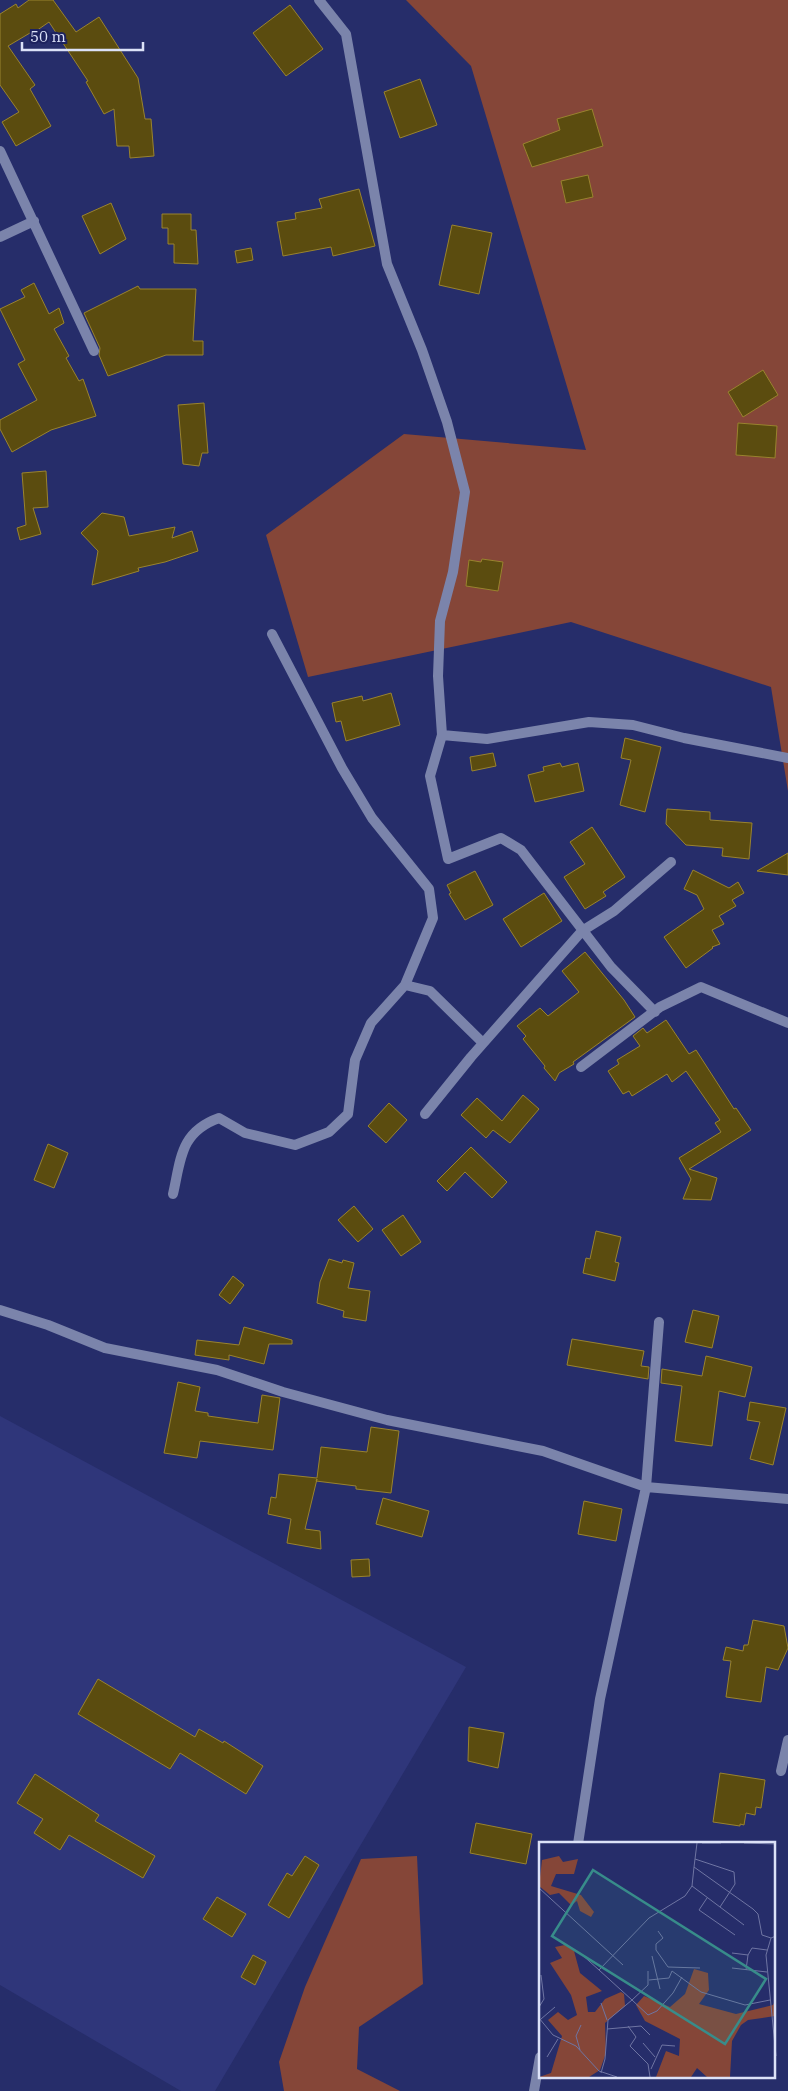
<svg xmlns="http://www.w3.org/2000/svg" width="788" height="2091" viewBox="0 0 788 2091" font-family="'IBM Plex Serif',serif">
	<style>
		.built { fill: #2f367a }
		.green { fill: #854638 }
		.building { fill: #5b4c0f; stroke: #99832e }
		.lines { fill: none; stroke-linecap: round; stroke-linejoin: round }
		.minor { stroke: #7b84ab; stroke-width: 10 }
		.inset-road { fill: none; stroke: #6f75a3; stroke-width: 1 }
		.view { fill: #388c8a; fill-opacity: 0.15; stroke: #388c8a; stroke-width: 2.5 }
		.inset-edge { fill: none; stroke: #dce2f8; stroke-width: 2.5 }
	</style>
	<rect width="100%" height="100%" fill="#262d6a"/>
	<path class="built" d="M0,1416L466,1667L215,2091H181L0,1985Z"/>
	<path class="green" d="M406,0H788V791L771,687L571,622L308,677L266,535L404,434L586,450L471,66Z
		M417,1856L423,1984L359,2027L357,2069L400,2091H284L279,2062L305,1987L361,1859Z"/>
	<path class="building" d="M29,0H53L76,32L99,17L138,78L145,119H151L154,156L130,158L129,146H117L114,109L104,114L86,82L88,81L49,22L36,31L35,30L8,46L35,85L30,89L51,126L16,146L2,122L19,112L0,85V14L16,4L18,8Z
		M290,5L323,49L286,76L253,33Z
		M420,79L437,125L400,138L384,92Z
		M592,109L603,146L532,167L523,144L560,130L557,119Z
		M588,175L593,197L566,203L561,181Z
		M359,189L375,246L333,256L331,247L283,256L277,222L296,219L295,213L322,208L319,199Z
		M111,203L126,239L100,254L82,216Z
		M162,214H191V230H196L198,264L174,263V244H168V228H162Z
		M452,225L492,233L479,294L439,285Z
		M251,248L253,260L237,263L235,251Z
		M34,283L49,314L59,308L64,323L54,329L69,356L66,358L79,381L83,379L96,416L51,430L12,452L0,429V420L37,400L18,364L25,360L0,309L25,297L21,290Z
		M138,286L140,289H196L193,341H203V355H166L108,376L99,355L100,348L84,313Z
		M763,370L778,395L743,417L728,392Z
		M204,403L208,453H202L199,466L183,464L178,405Z
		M738,423L777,426L775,458L736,455Z
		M46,471L48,507L33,508L41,534L20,540L17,528L26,525L22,473Z
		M102,513L124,517L129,536L175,527L172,538L192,531L198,551L165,562L138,568L139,571L92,585L98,551L81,533Z
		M482,559L503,562L498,591L466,586L469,560L481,562Z
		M391,693L400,725L346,741L341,721L336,722L332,703L362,696L363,701Z
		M625,738L661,747L645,812L620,805L631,760L621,758Z
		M493,753L496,766L472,771L470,757Z
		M560,763L562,767L578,763L584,791L535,802L528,775L544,771L543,767Z
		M667,809L710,812V820L752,823L749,859L722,856L723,848L686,845L666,824Z
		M592,827L625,877L603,892L606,896L585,909L564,877L585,864L570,842Z
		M788,853V875L757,871Z
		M693,870L729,888L738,882L744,893L732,900L736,906L719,916L724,924L712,930L720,944L712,947L713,948L686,968L664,937L704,909L697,895L684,889Z
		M475,871L493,905L465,920L449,894L451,893L447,885Z
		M544,893L562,921L521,947L503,919Z
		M585,952L624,1000L635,1017L573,1062L574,1064L559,1073L555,1081L544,1068L545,1066L523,1039L526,1036L517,1026L540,1008L548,1016L579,992L562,971Z
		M666,1020L689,1054L696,1050L734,1109L736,1108L751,1130L689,1169L717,1178L711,1200L683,1199L691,1179L679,1158L721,1132L715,1123L720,1120L686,1071L672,1082L667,1074L632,1096L629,1091L623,1094L608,1071L619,1064L617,1060L640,1046L633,1036L643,1028L647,1033Z
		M523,1095L539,1109L510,1143L493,1130L486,1138L461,1115L477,1098L502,1121Z
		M389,1103L407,1120L386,1143L368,1126Z
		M48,1144L68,1153L54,1188L34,1180Z
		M471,1147L507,1182L492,1198L465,1172L447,1191L437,1181Z
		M354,1206L373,1229L358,1242L338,1220Z
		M403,1215L421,1242L401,1256L382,1230Z
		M596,1231L621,1237L615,1262L619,1263L615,1281L583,1273L586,1258L590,1259Z
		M329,1259L342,1263L343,1260L354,1263L348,1288L370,1291L366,1321L343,1317L344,1311L317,1303L320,1282Z
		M233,1276L244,1285L230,1304L219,1295Z
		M693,1310L719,1316L712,1348L685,1342Z
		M244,1327L292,1340V1344H269L264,1364L229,1355V1360L195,1355L197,1340L239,1345Z
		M572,1339L644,1351L641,1366L649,1367L648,1379L567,1365Z
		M706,1356L752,1367L745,1397L719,1391L712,1446L675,1441L682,1386L661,1383L662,1369L702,1376Z
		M178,1382L200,1387L195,1411L208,1413V1416L258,1423L262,1395L280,1398L273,1450L200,1441L197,1458L164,1453Z
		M750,1402L786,1408L773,1465L750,1459L760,1422L747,1420Z
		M371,1427L399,1431L391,1493L356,1489V1486L316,1481L317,1479L305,1529L320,1531L321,1549L287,1543L291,1519L268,1514L271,1497L276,1498L279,1474L317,1478L321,1447L367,1452Z
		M383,1498L429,1511L422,1537L376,1524Z
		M584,1501L622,1509L616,1541L578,1534Z
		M369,1559L370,1576L352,1577L351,1560Z
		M753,1620L784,1626L788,1648L778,1670L766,1667L761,1702L726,1697L731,1661L723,1660L726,1647L743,1651L744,1645H748Z
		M98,1679L195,1737L199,1729L223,1743L224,1741L263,1766L246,1794L180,1753L170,1769L78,1714Z
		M469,1727L504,1733L498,1768L468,1761Z
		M720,1773L765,1780L761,1808L756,1807L755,1815L746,1813L744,1825L740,1824V1826L713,1822Z
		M35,1774L99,1815L95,1821L155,1856L143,1878L69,1835L60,1850L34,1833L43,1819L17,1803Z
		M476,1823L532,1834L526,1864L470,1853Z
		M305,1856L319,1865L289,1918L268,1905L287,1873L292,1876Z
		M217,1897L246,1914L232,1937L203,1919Z
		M253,1955L266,1962L255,1985L241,1977Z"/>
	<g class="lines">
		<path class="minor" d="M319,0L346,34L387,264L422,350L447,422L465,492L453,572L440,621L438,676L442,735L430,776L448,859L501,838L521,850L611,967L655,1012
			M0,151L94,351
			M0,237L34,221
			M442,735L487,739L589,722L633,725L684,738L788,758
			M405,985L430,991L483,1043
			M581,1067L660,1007L701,987L788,1023
			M425,1114L471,1057L582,931L614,911L671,862
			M173,1194C181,1159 180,1132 219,1118L245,1133L295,1145L329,1132L348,1114L355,1060L371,1023L405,985L433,918L429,889L372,818L342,768L272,634
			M0,1310L48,1325L105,1348L217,1370L283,1392L387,1420L543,1451L646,1487L788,1499
			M781,1771L788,1740
			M578,1844L600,1699L646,1487L659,1322
			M534,2091L540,2057"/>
	</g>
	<g transform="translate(539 1842)">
		<rect width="236" height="236" fill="#262d6a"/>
		<path d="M20,14L24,20L39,17L35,32H17L12,44L42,53L55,70L52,75L41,69L38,59L32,63L20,51L11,53L0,44L3,18ZM26,103L35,109L41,131L63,149L47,155L49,170H56L66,157L82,150L85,152L86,164L66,181L67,211L61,228L50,235H0L12,231L23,194L9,178L19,170L29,178L38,173L32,153L11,121L23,116L16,105ZM155,127L169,131L170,148L160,162L197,172L234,163L236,159V174L209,178L202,183L193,199L191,235H168L158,226L152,235H117L127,209L140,214L141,197L106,179L97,163L105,154L131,165L146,152Z" fill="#854638"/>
		<path class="inset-road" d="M163,1H182M205,1L237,2M156,17L195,30L196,42L181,65M155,25L158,1M153,44L205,83M0,46L84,123M168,56L160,68L196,93M119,89L124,96L117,102V108L129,125L161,126M237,94L232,96L227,113L237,214M40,110L60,128M193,111L209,113L207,128M209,113L213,106L228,108M113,114L121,147M193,126L228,130M109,129V143L93,158L109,173L118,169L134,151L143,135M110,138L130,136L133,129L162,150L206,163L231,158M62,161L68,178M0,165L5,157L2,133M0,176L14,193L37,204L60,229L78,235M2,177L16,165M89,184L97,195L91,204L109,222L111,235M68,187L102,184L111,193M104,201L116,215M41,208L37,194L42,183M8,215L19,197M112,227L123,203L136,204M62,231L66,217L69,178L93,158L60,128L110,76L146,54L153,44L155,25L214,67L219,72L223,93L232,96"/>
		<path class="view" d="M54,28L227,137L186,202L13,94Z"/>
		<rect width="236" height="236" class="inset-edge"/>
	</g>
	<path d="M22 42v8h121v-8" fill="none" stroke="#dce2f8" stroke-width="2.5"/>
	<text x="30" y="42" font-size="15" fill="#dce2f8" stroke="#1d225e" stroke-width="4" paint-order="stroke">50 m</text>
</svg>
